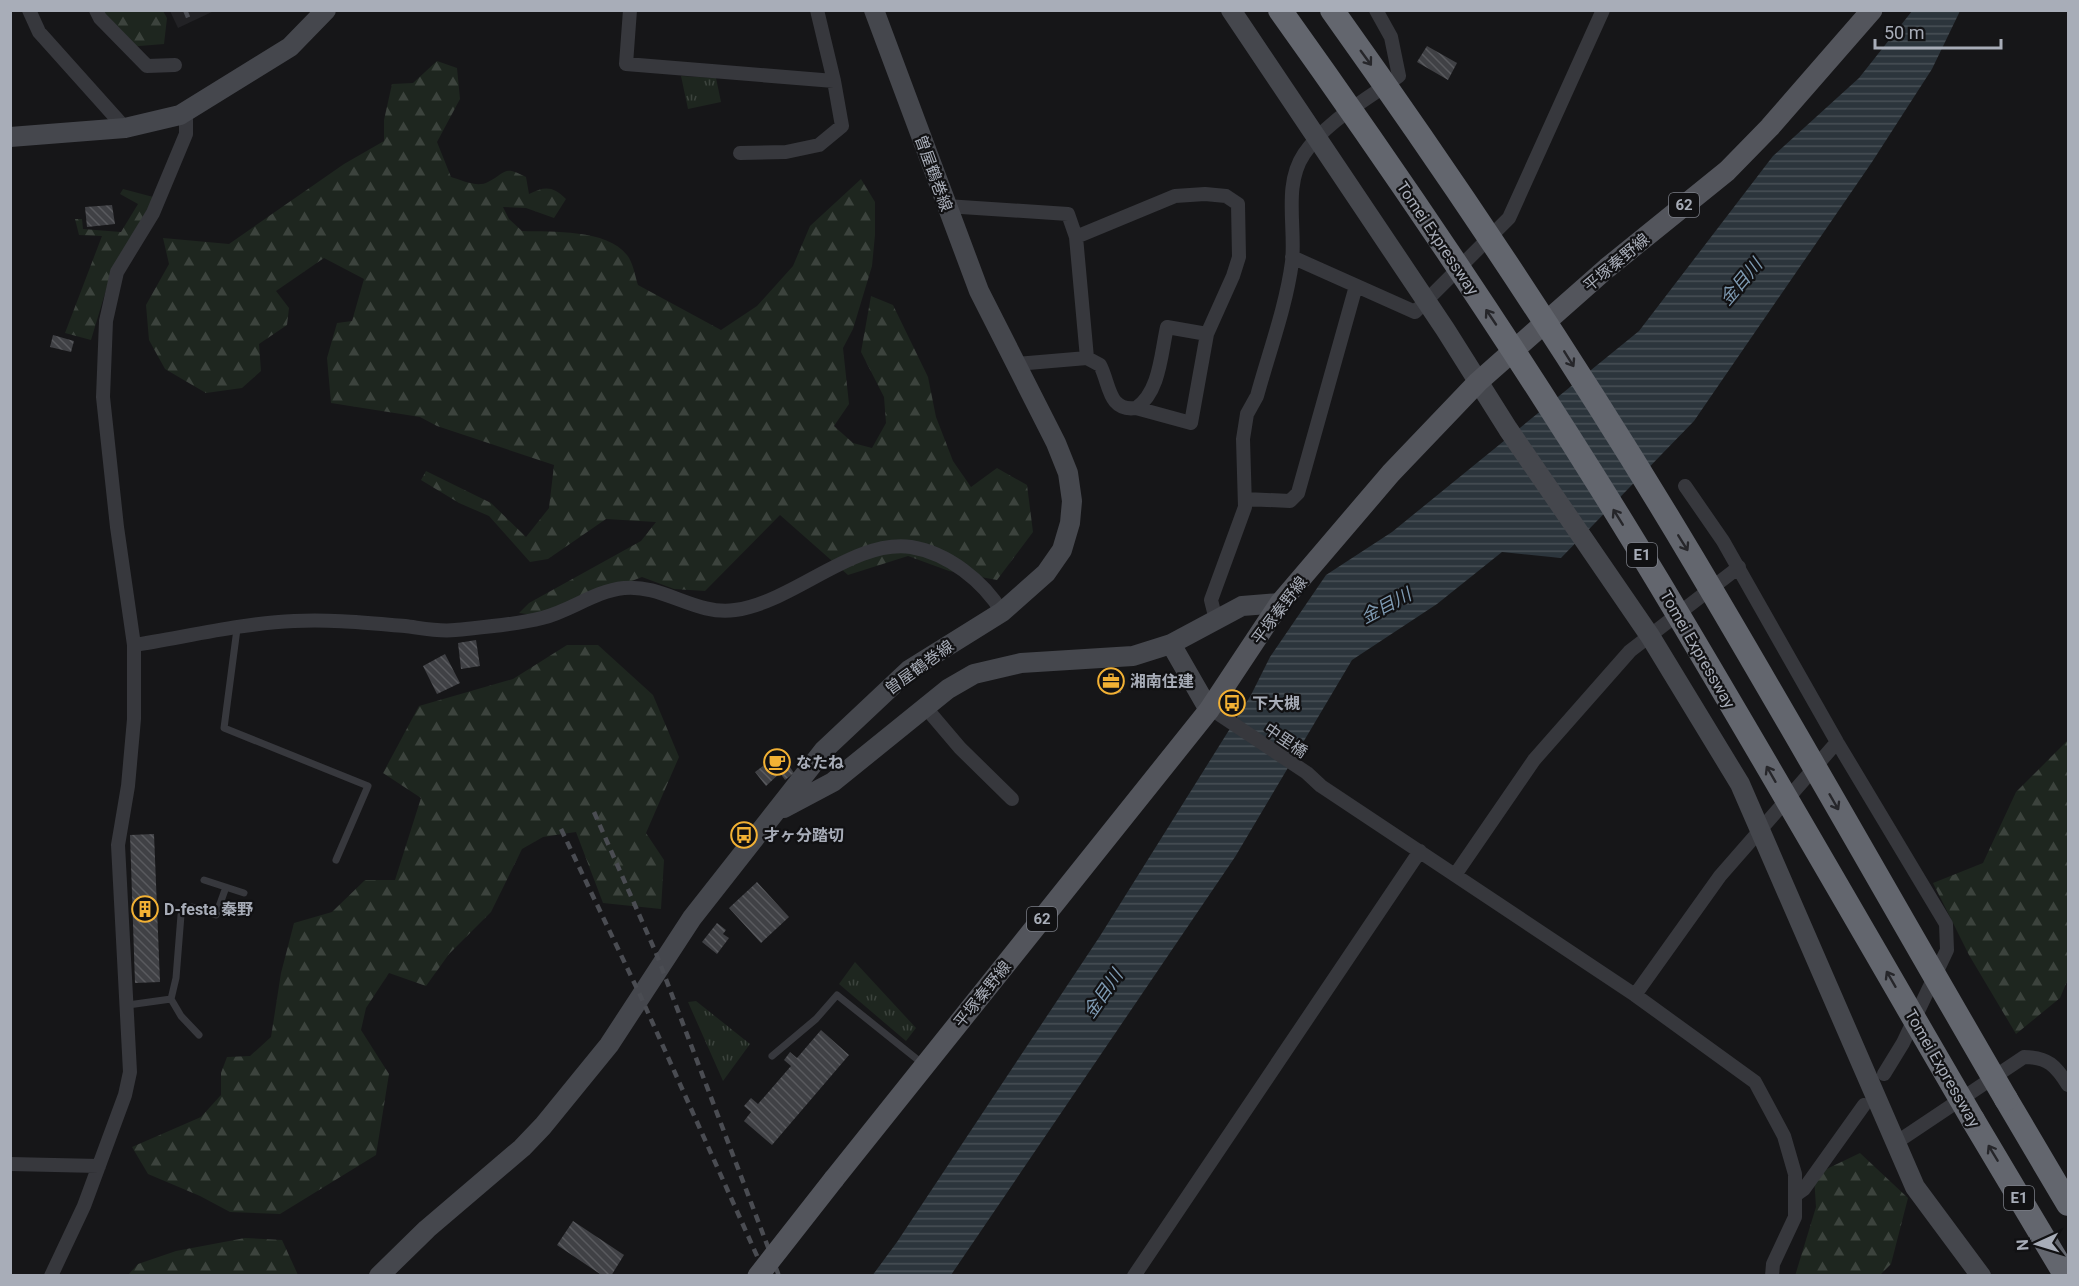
<svg xmlns="http://www.w3.org/2000/svg" width="2079" height="1286" viewBox="0 0 2079 1286" font-family="Roboto,'Noto Sans JP',sans-serif">
	<style>
		.built { fill: #222225 }
		.forest { fill: url(#forest-firs) }
		.park { fill: url(#park-tufts) }
		.water { fill: url(#water-rules) }
		.building { fill: url(#building-back-hatch) }
		.lines { fill: none; stroke-linecap: round; stroke-linejoin: round }
		.lane { stroke: #37383d; stroke-width: 7 }
		.street { stroke: #37383d; stroke-width: 14 }
		.secondary { stroke: #45474d; stroke-width: 20 }
		.primary { stroke: #53555c; stroke-width: 21 }
		.highway { stroke: #63666e; stroke-width: 24 }
		.rail { stroke: #4a4c52; stroke-width: 4.5; stroke-dasharray: 8 6; stroke-linecap: butt }
		.primary-bridge { stroke: #53555c; stroke-width: 21 }
		.highway-bridge { stroke: #63666e; stroke-width: 24 }
		.oneway { stroke: #26262a }
		.labels { text-anchor: middle; stroke-width: 4.5; stroke-linejoin: round; paint-order: stroke }
		.shield { fill: #111113; stroke: #7b7e86; stroke-width: 1.5 }
		.shield-label { font-size: 15px; font-weight: bold; fill: #a8adb8 }
		.street-label { font-size: 16px; fill: #a8adb8; stroke: #111113 }
		.poi-label { font-size: 16px; font-weight: bold; fill: #a8adb8; stroke: #111113; text-anchor: start }
		.water-label { font-size: 18px; font-style: italic; fill: #7f9bb3; stroke: #111113 }
	</style>
	<defs>
		<pattern id="forest-firs" width="22" height="20" patternUnits="userSpaceOnUse" patternTransform="scale(1.5)"><rect width="22" height="20" fill="#1e261f"/><path d="M5 1l3.5 6h-7zM16 11l3.5 6h-7z" fill="#3c433d"/></pattern>
		<pattern id="park-tufts" width="24" height="20" patternUnits="userSpaceOnUse" patternTransform="scale(1.5)"><rect width="24" height="20" fill="#1e261f"/><path d="M3 7l-1-3M5 7V3M7 7l1-3M15 17l-1-3M17 17v-4M19 17l1-3" fill="none" stroke="#3c433d"/></pattern>
		<pattern id="water-rules" width="6" height="5" patternUnits="userSpaceOnUse" patternTransform="scale(1.5)"><rect width="6" height="5" fill="#2c353c"/><path d="M0 2.5h6" fill="none" stroke="#485056"/></pattern>
		<pattern id="building-back-hatch" width="6" height="6" patternUnits="userSpaceOnUse" patternTransform="scale(1.5)"><rect width="6" height="6" fill="#404145"/><path d="M-1 5l2 2M0 0l6 6M5-1l2 2" fill="none" stroke="#595a5e"/></pattern>
	</defs>
	<rect width="100%" height="100%" fill="#161618"/>
	<path class="built" d="M170,11H214L178,28Z"/>
	<path class="forest" d="M96,11H163L167,18L164,44L127,47Z
		M437,61L457,68L460,99L437,142L451,177C462,180 477,188 488,182C507,172 503,165 526,177L529,194C545,186 553,186 566,199L554,218L526,208L503,207L509,219L522,231C552,232 607,229 627,255C633,262 635,276 638,285L721,330L757,306L793,266L810,226L861,179L875,202V235L872,266L853,329L843,348L849,404L834,426L853,443L872,448L886,423L884,397L861,352L871,296L893,305L928,377L936,417L953,461L971,487L997,468L1027,485L1033,532L997,580L949,571L908,556L848,575L780,515L705,591L674,589L642,577L541,616L519,613L529,603L641,541L656,522L606,519L548,559L530,562L489,516L459,503L421,480L426,471L491,503L526,537L549,508L554,465L437,426L420,417L331,403L327,358L337,323L352,321L364,279L324,258L276,291L289,308L287,325L259,344L261,371L242,388L206,393L165,369L149,340L146,305L169,264L163,238L229,244L344,164L384,141V120L392,84L413,83Z
		M123,189L157,198L112,270L91,340L65,333L102,236L79,235L75,219H82L83,229L121,232L138,204L120,194Z
		M567,645H598L653,695L679,757L646,833L664,860L661,909L603,903L576,832L543,837L522,849L491,912L449,954L426,986L389,973L366,1008L361,1030L389,1074L376,1155L280,1214L230,1212L200,1196L148,1174L132,1147L201,1117L221,1095V1073L227,1057L250,1056L271,1037L281,973L294,923L332,912L365,880H395L421,798L383,773L419,706L513,679Z
		M2068,740V979L2060,998L2016,1034L1969,955L1933,883L1983,863L2016,792Z
		M1860,1153L1908,1198L1891,1264L1880,1275L1795,1276L1816,1207L1814,1175Z
		M245,1238L282,1240L298,1275H128L138,1264L176,1251Z"/>
	<path class="park" d="M681,76L716,78L721,102L688,109Z
		M855,962L916,1028L906,1041L839,984Z
		M696,1001L750,1044L723,1081L688,1002Z"/>
	<path class="water" d="M1912,11H1960L1932,69L1872,162L1694,421L1561,558L1502,552L1437,604L1352,660L1235,857L951,1275L872,1276L897,1242L1100,936L1251,695L1270,657L1326,575L1392,532L1639,331L1773,156L1859,78Z"/>
	<path class="building" d="M1427,46L1457,63L1448,80L1417,62Z
		M112,205L115,224L87,227L85,207Z
		M53,335L74,341L71,352L50,347Z
		M476,640L480,666L461,669L458,643Z
		M445,654L460,683L437,694L423,666Z
		M1120,673L1121,693L1108,694V688H1101V674Z
		M780,753L794,773L785,780L780,773L766,786L755,772Z
		M154,834L160,982L135,983L130,835Z
		M757,882L789,917L761,943L729,908Z
		M717,923L726,930L723,934L729,938L717,954L702,942Z
		M821,1030L849,1055L772,1145L744,1121L751,1112L744,1106L751,1098L758,1104L791,1066L784,1060L790,1052L797,1058Z
		M573,1221L624,1255L611,1276H603L557,1245Z"/>
	<g class="lines">
		<path class="lane" d="M237,629L224,728L368,786L336,860
			M204,880L244,893
			M171,999L181,1016L199,1035
			M128,1005L171,999L176,978L181,915L192,907L216,915L226,887
			M772,1056L816,1019L837,995L923,1064"/>
		<path class="street" d="M29,10L39,32L125,128
			M96,10L100,18L147,66L175,65
			M630,10L626,64L834,81L817,10
			M740,153L786,152L819,145L842,126L834,81
			M946,206L1068,214L1076,237L1087,358
			M1292,257L1415,312L1509,218L1603,10
			M1016,364L1087,358L1100,365C1110,384 1108,412 1136,408L1191,423L1207,334L1233,276L1239,257L1238,204L1226,196L1205,194L1175,196L1076,237
			M1136,408C1160,392 1161,353 1167,327L1207,334
			M1685,486L1723,541L1837,742L1946,924L1947,950L1903,1043L1884,1074
			M1245,499L1290,501L1298,493L1356,286
			M1216,620L1211,600L1245,507L1243,439L1247,414L1257,396C1269,352 1286,307 1292,262C1296,228 1283,185 1304,154C1326,121 1368,99 1399,76L1391,37L1376,10
			M134,645C185,637 244,623 294,621C331,619 368,623 405,626C421,628 439,632 455,630C484,627 515,625 542,618C571,611 594,591 624,588C663,584 696,616 735,610C794,602 853,539 911,547C948,553 983,581 1002,612
			M926,708L960,748L1012,799
			M1209,710L1217,713L1307,773L1321,786L1635,995L1755,1082L1784,1136L1795,1174V1217L1773,1264L1772,1276
			M1455,875L1534,760L1630,651L1739,567
			M1635,995L1720,876L1837,742
			M1897,1142L2024,1057C2048,1057 2056,1066 2068,1085
			M10,1164L99,1166
			M1797,1194L1804,1189L1864,1105
			M51,1276L84,1206L125,1095L130,1072L118,845L128,786L134,719V645L117,527L103,397L106,321L117,272L153,213L186,134V112
			M1134,1276L1420,851"/>
		<path class="secondary" d="M1231,10L1445,329L1508,429L1650,636L1740,784L1915,1187L1981,1276
			M10,137L125,128L180,115L290,47L326,10
			M1171,644L1209,710
			M784,808L833,782L948,689L974,674L1021,663L1133,656L1171,644L1242,606L1280,603
			M379,1276L427,1229L522,1148L543,1126L609,1045L692,918L824,750L909,670L1002,612L1046,573L1062,550L1070,523L1072,501L1068,473L1056,443L979,291L874,10"/>
		<path class="primary" d="M834,1179L1209,710L1280,603L1391,473L1478,382L1607,268L1727,171L1770,127L1872,10"/>
		<path class="highway" d="M2006,1099L2068,1204
			M1973,1120L2066,1276"/>
		<path class="rail" d="M185,10L190,22
			M594,812L656,953L779,1276
			M561,829L641,997L766,1276"/>
		<path class="primary-bridge" d="M758,1276L834,1179"/>
		<path class="highway-bridge" d="M1280,10C1413,196 1540,385 1658,581C1765,759 1868,940 1973,1120
			M1332,10C1459,188 1581,371 1693,559C1799,737 1901,919 2006,1099"/>
	</g>
	<defs><path id="oneway-shaft" d="M-6 0H5M1.5-3L5.5 0L1.5 3" fill="none" stroke-width="1.6" stroke-linecap="round" stroke-linejoin="round" transform="scale(1.5)"/></defs>
	<g class="oneway">
		<use href="#oneway-shaft" transform="translate(1366 58) rotate(54)"/>
		<use href="#oneway-shaft" transform="translate(1491 317) rotate(-124)"/>
		<use href="#oneway-shaft" transform="translate(1569 359) rotate(58)"/>
		<use href="#oneway-shaft" transform="translate(1618 517) rotate(-122)"/>
		<use href="#oneway-shaft" transform="translate(1683 543) rotate(58)"/>
		<use href="#oneway-shaft" transform="translate(1771 774) rotate(-120)"/>
		<use href="#oneway-shaft" transform="translate(1834 802) rotate(60)"/>
		<use href="#oneway-shaft" transform="translate(1891 979) rotate(-120)"/>
		<use href="#oneway-shaft" transform="translate(1993 1153) rotate(-121)"/>
	</g>
	<defs>
		<g id="office-ring" transform="scale(1.35)"><circle r="9.5" fill="#111113" stroke="#f2b134" stroke-width="1.5"/><path d="M-6-3h4V-5.5h4V-3h4V5H-6ZM-1-4.5V-3h2v-1.5ZM-6 0V1H6V0Z" fill="#f2b134"/></g>
		<g id="bus-ring" transform="scale(1.35)"><circle r="9.5" fill="#111113" stroke="#f2b134" stroke-width="1.5"/><path d="M-5-6H5V4H4V6H2V4H-2V6H-4V4H-5ZM-3.5-4V0h7V-4ZM-3.5 1.2v1.5H-2V1.2ZM2 1.2v1.5H3.5V1.2Z" fill="#f2b134"/></g>
		<g id="cafe-ring" transform="scale(1.35)"><circle r="9.5" fill="#111113" stroke="#f2b134" stroke-width="1.5"/><path d="M-5.5-4.5H6V0H3Q3 3.5 0 3.5H-2.5Q-5.5 3.5-5.5 0ZM3-3.2v2h1.7v-2ZM-6 4.5H4V6H-6Z" fill="#f2b134"/></g>
		<g id="building-ring" transform="scale(1.35)"><circle r="9.5" fill="#111113" stroke="#f2b134" stroke-width="1.5"/><path d="M-4-6H4V6H1V3H-1V6H-4ZM-2.5-4.3h1.7v1.8h-1.7ZM.8-4.3h1.7v1.8H.8ZM-2.5-1h1.7V.8h-1.7ZM.8-1h1.7V.8H.8Z" fill="#f2b134"/></g>
	</defs>
	<g fill-rule="evenodd">
		<use href="#office-ring" x="1111" y="681"/>
		<use href="#bus-ring" x="1232" y="703"/>
		<use href="#cafe-ring" x="777" y="762"/>
		<use href="#bus-ring" x="744" y="835"/>
		<use href="#building-ring" x="145" y="909"/>
	</g>
	<g class="labels">
		<g class="shield">
			<rect x="1669" y="193" width="30" height="24" rx="4.5"/>
			<rect x="1627" y="543" width="30" height="24" rx="4.5"/>
			<rect x="1027" y="907" width="30" height="24" rx="4.5"/>
			<rect x="2004" y="1186" width="30" height="24" rx="4.5"/>
		</g>
		<g class="shield-label">
			<text x="1684" y="210">62</text>
			<text x="1642" y="560">E1</text>
			<text x="1042" y="924">62</text>
			<text x="2019" y="1203">E1</text>
		</g>
		<g class="street-label">
			<text transform="translate(934 173) rotate(70)" y="6">曽屋鶴巻線</text>
			<text transform="translate(1438 238) rotate(56)" y="6">Tomei Expressway</text>
			<text transform="translate(1616 262) rotate(-40)" y="6">平塚秦野線</text>
			<text transform="translate(1279 610) rotate(-53)" y="6">平塚秦野線</text>
			<text transform="translate(1698 649) rotate(60)" y="6">Tomei Expressway</text>
			<text transform="translate(919 667) rotate(-36)" y="6">曽屋鶴巻線</text>
			<text transform="translate(1286 740) rotate(34)" y="6">中里橋</text>
			<text transform="translate(982 994) rotate(-51)" y="6">平塚秦野線</text>
			<text transform="translate(1943 1068) rotate(60)" y="6">Tomei Expressway</text>
		</g>
		<g class="poi-label">
			<text x="1130" y="687">湘南住建</text>
			<text x="1252" y="709">下大槻</text>
			<text x="796" y="768">なたね</text>
			<text x="764" y="841">才ヶ分踏切</text>
			<text x="164" y="915">D-festa 秦野</text>
		</g>
		<g class="water-label">
			<text transform="translate(1741 282) rotate(-50)" y="6">金目川</text>
			<text transform="translate(1386 606) rotate(-28)" y="6">金目川</text>
			<text transform="translate(1103 994) rotate(-55)" y="6">金目川</text>
		</g>
	</g>
	<rect width="2079" height="1286" fill="none" stroke="#a8adb8" stroke-width="24"/>
	<g transform="translate(2037 1244) rotate(266)" stroke="#111113" stroke-width="4.5" paint-order="stroke">
	<path d="M0-4.5L10 22L0 15L-10 22Z" fill="#a8adb8"/>
	<text y="-9" font-size="16" font-weight="bold" text-anchor="middle" fill="#a8adb8">N</text>
	</g>
	<path d="M1875 39v9h126v-9" fill="none" stroke="#a8adb8" stroke-width="3"/>
	<text x="1884" y="39" font-size="18" fill="#a8adb8" stroke="#111113" stroke-width="4.5" paint-order="stroke">50 m</text>
</svg>
